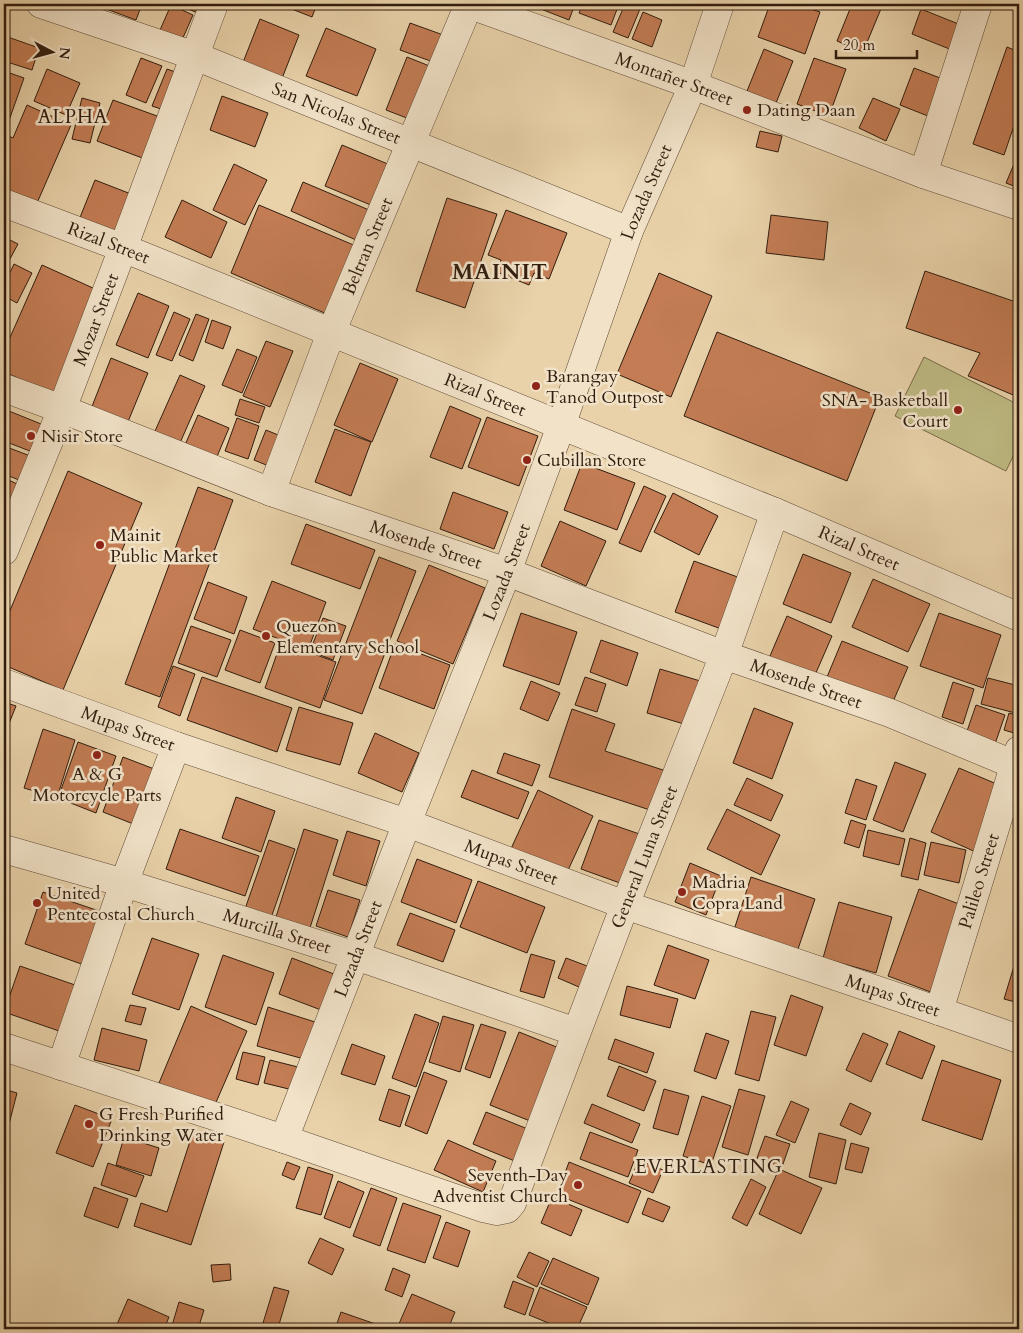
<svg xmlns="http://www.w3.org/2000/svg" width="1023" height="1333" viewBox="0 0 1023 1333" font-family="Cardo,serif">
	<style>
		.park { fill: #beba83; stroke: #786c49 }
		.building { fill: #c37c54; stroke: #311d0f }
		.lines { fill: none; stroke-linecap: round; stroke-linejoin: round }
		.minor-casing { stroke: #5f4a36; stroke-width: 29 }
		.minor { stroke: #f1e2c8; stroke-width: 28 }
		.poi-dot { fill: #8f2418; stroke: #f1e2c8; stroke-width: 2 }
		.labels { text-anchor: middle; stroke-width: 5; stroke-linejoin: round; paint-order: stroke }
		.street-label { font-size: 18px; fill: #311d0f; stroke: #f1e2c8 }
		.poi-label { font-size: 18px; fill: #311d0f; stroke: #f1e2c8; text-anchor: start }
		.neighbourhood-label { font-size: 19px; letter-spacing: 1px; fill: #311d0f; stroke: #f1e2c8 }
		.district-label { font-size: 22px; font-weight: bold; letter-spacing: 1px; fill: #311d0f; stroke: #f1e2c8 }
	</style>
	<rect width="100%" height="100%" fill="#e9d2aa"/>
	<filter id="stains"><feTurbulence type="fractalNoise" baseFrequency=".004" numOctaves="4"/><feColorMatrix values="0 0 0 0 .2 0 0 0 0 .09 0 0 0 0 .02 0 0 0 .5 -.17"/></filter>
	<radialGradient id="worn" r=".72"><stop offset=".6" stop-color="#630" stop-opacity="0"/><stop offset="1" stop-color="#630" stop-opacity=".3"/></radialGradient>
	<path class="park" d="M924,357L1019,405V444L1006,471L895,416Z"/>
	<path class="building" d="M102,4H142L136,20L101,7Z
		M176,4H210L205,16Z
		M279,4H317L312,17Z
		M528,4H575L569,20Z
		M583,4H619L611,25L579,13Z
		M625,4H642L628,38L613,32Z
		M770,4H796L820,12L805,54L758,37Z
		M852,4H883L863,52L837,41Z
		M171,5L193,15L182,40L160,30Z
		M921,9L966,27L957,52L912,34Z
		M643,12L662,20L652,47L632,39Z
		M260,19L299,35L281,81L242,65Z
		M410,23L446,36L436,63L400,50Z
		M326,28L376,49L357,96L306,76Z
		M5,36L39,48L32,70L4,61V40Z
		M1007,47L1019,52V111L1004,155L973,144Z
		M764,49L793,61L776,103L747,91Z
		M407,57L437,69L417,122L386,110Z
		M141,58L162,66L146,103L126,95Z
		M814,58L846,69L829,116L797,104Z
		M914,68L948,81L933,118L900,105Z
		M47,69L80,83L66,115L34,101Z
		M167,69L181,74L167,111L152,106Z
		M4,71L24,78L6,129L4,128Z
		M222,96L268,113L255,147L210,130Z
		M82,98L100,103L90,143L72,139Z
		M873,98L900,109L886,141L859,128Z
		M113,100L168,120L153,162L97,141Z
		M27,105L71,125L37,203L4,188V134L13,138Z
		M760,131L782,136L778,152L756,147Z
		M342,145L395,167L378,208L325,186Z
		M1019,152V188L1006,183Z
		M234,164L267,180L245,225L213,210Z
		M95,180L131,194L115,234L79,220Z
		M303,182L369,210L356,240L291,211Z
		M447,198L497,214L465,308L416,291Z
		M182,200L227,222L211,258L165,237Z
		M259,205L363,249L334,317L231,273Z
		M506,210L567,233L549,279L534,273L529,285L497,272L501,260L488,255Z
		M771,215L828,222L824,260L766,253Z
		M4,237L18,244L4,270Z
		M14,264L32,273L17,303L4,296V285Z
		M42,265L104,293L59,396L4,372V351Z
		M925,271L1019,303V395L1018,397L968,376L980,353L906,328Z
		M659,273L712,296L671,397L617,374Z
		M138,293L169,306L148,358L116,345Z
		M174,312L190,319L172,361L156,355Z
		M196,314L209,319L193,361L179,355Z
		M212,320L231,327L223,349L205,342Z
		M717,332L880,397L847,481L684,416Z
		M266,341L293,351L270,407L243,396Z
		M237,349L257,357L242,393L222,385Z
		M111,358L148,373L125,429L89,414Z
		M360,363L398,379L372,442L334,425Z
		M180,375L205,386L176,452L151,440Z
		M240,399L265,407L259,423L235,415Z
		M450,406L481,419L462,469L430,457Z
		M4,409L46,426L35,453L4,441Z
		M198,415L229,428L213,466L182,452Z
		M487,417L538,436L519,486L468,467Z
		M237,418L259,426L248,459L225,451Z
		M335,429L371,442L351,496L315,482Z
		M266,430L288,439L276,469L254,460Z
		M4,446L33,457L24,482L4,474Z
		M582,463L635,483L617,530L564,510Z
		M68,471L142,503L63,690L4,665V625Z
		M4,478L26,488L4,516Z
		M644,486L666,496L641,552L619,543Z
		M198,487L233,500L160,697L125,684Z
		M453,492L508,512L494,549L440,529Z
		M673,493L718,516L699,555L654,532Z
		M560,521L606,541L586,586L541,566Z
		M306,524L375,550L360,589L291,564Z
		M803,554L851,573L831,623L783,604Z
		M379,557L416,571L362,714L324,700Z
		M694,561L743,579L724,630L675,612Z
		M429,565L485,588L453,664L397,641Z
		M873,579L930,604L908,652L852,627Z
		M272,581L326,602L308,650L253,629Z
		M208,582L247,597L234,634L194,619Z
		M521,613L577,632L559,685L503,666Z
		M939,613L1001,635L983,688L920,666Z
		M787,616L832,636L812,682L767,663Z
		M323,618L346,626L333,660L310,651Z
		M191,626L231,640L217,677L178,663Z
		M240,630L275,643L260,683L225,670Z
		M601,640L638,653L627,686L590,672Z
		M842,641L908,667L892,704L827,677Z
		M281,642L336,662L320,708L265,688Z
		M395,644L450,665L434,709L379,688Z
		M173,666L195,674L180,716L158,707Z
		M660,669L707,683L694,727L647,713Z
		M202,677L292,708L277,752L187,720Z
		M585,677L606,684L597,712L575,705Z
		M988,678L1019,686V714L981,704Z
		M531,681L560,693L548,721L520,709Z
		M953,682L974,689L963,724L942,717Z
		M4,702L16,706L4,736Z
		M976,705L1005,715L995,744L966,734Z
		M299,707L353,723L340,765L286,750Z
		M754,708L793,723L772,779L733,763Z
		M572,709L615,724L605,751L666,771L653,811L549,777Z
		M1009,713L1019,716L1014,733L1004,730Z
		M43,729L75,740L57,798L24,788Z
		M375,733L419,753L402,792L358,773Z
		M78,742L116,756L96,813L58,798Z
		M504,753L540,765L532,786L497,773Z
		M123,757L162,772L141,827L103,812Z
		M895,762L926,774L903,832L873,820Z
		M959,768L1006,788L978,853L931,832Z
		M472,770L529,792L518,819L461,797Z
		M747,778L783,795L771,821L734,805Z
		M856,779L877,786L866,820L845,813Z
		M538,790L593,816L564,879L509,853Z
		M236,797L275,811L261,852L222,838Z
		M727,809L780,835L761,875L707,849Z
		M599,820L648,837L631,887L581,869Z
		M851,820L866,825L859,848L844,843Z
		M180,829L259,856L245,896L166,869Z
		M304,829L338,840L309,931L275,920Z
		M868,830L905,839L899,865L863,856Z
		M347,831L380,841L366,886L333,875Z
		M910,838L926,843L918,880L901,876Z
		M269,840L295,849L271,918L245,909Z
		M931,842L966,850L959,883L924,875Z
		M417,859L472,880L456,923L401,902Z
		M690,863L721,876L706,915L675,902Z
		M751,877L815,899L797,952L734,930Z
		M478,881L545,907L527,953L460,927Z
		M919,889L967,907L936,994L888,976Z
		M328,890L360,900L348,937L316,926Z
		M43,892L105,913L87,966L25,944Z
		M839,902L892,917L876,973L823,958Z
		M410,913L455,930L443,962L397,945Z
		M152,938L199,954L179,1010L132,994Z
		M668,945L709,960L695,999L654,985Z
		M1018,953L1019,954V1003L1004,999Z
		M531,954L555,961L544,998L520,991Z
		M223,955L274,973L256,1025L205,1007Z
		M292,958L334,974L321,1010L279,994Z
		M566,958L595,969L586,990L558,978Z
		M20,966L78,986L62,1032L4,1012Z
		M627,986L678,999L670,1028L620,1015Z
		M791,995L823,1007L806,1056L774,1045Z
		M130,1005L146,1008L141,1025L125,1021Z
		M191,1006L247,1031L214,1107L159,1083Z
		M268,1007L315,1022L304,1059L257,1046Z
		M751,1011L776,1017L759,1081L735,1074Z
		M415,1014L439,1023L416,1087L392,1078Z
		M443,1016L474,1025L460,1072L429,1062Z
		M481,1024L506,1032L490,1078L465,1069Z
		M102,1028L147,1040L139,1071L94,1060Z
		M899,1031L935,1046L922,1079L886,1064Z
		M519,1032L564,1050L535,1123L490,1105Z
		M706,1033L729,1041L716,1079L694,1071Z
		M863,1033L888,1044L871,1082L846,1070Z
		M615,1039L654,1053L647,1073L608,1059Z
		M352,1044L385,1056L375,1085L341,1074Z
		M243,1052L265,1057L258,1085L236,1079Z
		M270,1060L302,1068L297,1091L264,1083Z
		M942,1060L1001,1080L982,1140L922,1120Z
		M619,1066L656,1081L644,1111L607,1096Z
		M424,1072L447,1081L427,1134L405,1125Z
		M4,1089L17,1093L5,1140H4Z
		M389,1089L410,1096L400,1127L379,1120Z
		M664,1089L689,1096L678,1135L653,1128Z
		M739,1089L765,1096L748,1155L722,1147Z
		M702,1096L731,1106L711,1165L683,1156Z
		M791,1101L809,1109L795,1143L776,1135Z
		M850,1103L871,1113L861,1135L840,1125Z
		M592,1104L640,1124L632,1143L584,1123Z
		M75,1105L112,1119L93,1167L56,1153Z
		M486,1112L535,1132L522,1164L473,1144Z
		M193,1132L224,1142L191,1245L134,1226L141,1203L167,1212Z
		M590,1132L638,1150L628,1177L580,1159Z
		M819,1133L846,1140L836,1184L809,1177Z
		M765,1136L790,1144L782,1167L757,1158Z
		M124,1137L159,1148L151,1176L116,1165Z
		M448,1140L496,1161L483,1192L434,1170Z
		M851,1143L869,1148L862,1173L845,1169Z
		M639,1160L663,1170L653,1193L629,1183Z
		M287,1162L300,1167L294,1180L282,1175Z
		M569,1162L641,1191L628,1223L557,1195Z
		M108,1163L144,1176L136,1197L101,1185Z
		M308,1167L333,1175L321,1215L296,1208Z
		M779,1169L822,1188L801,1234L759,1214Z
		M751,1179L766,1187L747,1226L732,1218Z
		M338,1181L364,1192L350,1228L324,1218Z
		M94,1187L128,1199L118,1228L84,1216Z
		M371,1188L397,1198L380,1246L353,1236Z
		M552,1197L582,1210L571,1236L541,1223Z
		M648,1198L670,1207L663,1222L642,1214Z
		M403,1203L441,1216L425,1263L387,1250Z
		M446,1222L470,1231L458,1267L433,1258Z
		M320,1238L344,1249L332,1275L308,1263Z
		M529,1252L549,1261L537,1287L517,1277Z
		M553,1258L599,1278L588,1305L541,1284Z
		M230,1264L231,1280L213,1282L211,1265Z
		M393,1268L410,1275L402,1297L385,1290Z
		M513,1281L534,1289L525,1315L504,1307Z
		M274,1287L289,1291L278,1328L263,1323Z
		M540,1287L587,1307L577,1329H563L529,1315Z
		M412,1294L455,1312L448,1329H406L398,1326Z
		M128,1299L169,1317L164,1329H115Z
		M179,1302L204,1310L198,1329H171Z
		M341,1312L387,1328L386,1329H335Z"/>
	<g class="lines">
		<g class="minor-casing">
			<g id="minor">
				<path id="s1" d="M41,4L195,56L629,231"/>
				<path id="s2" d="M468,4L693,85L923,174L1019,206"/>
				<path d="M923,174L978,4"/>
				<path id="s3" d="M4,203L123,248L775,512L1019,617"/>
				<path id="s4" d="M4,388L62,409L271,492L507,572L724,655L890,713L1015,765"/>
				<path id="s5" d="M271,492L331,333L469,4"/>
				<path id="s6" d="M4,551L62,409L123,248L214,4"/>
				<path id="s7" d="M4,683L176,746L407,823L625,905L939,1011L1019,1039"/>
				<path id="s8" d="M4,849L124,883L356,956L576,1032"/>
				<path id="s9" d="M939,1011L1019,750"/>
				<path id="s10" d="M4,1047L284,1139L483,1208L497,1211L507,1209L512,1203L625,905L724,655L775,512"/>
				<path d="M61,1066L124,883L176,746"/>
				<path id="s11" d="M284,1139L407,823L507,572L561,426L629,231L693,85L720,4"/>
			</g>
		</g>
		<use href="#minor" class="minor"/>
	</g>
	<g class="poi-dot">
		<circle cx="747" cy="110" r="5"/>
		<circle cx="536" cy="386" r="5"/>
		<circle cx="958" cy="410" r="5"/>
		<circle cx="31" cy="436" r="5"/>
		<circle cx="527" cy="460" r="5"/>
		<circle cx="100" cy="545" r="5"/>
		<circle cx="266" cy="636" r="5"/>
		<circle cx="97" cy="755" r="5"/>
		<circle cx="682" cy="892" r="5"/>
		<circle cx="37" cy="903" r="5"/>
		<circle cx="89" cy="1124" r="5"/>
		<circle cx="578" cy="1185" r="5"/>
	</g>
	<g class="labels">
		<g class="street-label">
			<text dy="6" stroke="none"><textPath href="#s2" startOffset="219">Montañer Street</textPath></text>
			<text dy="6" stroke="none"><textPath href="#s1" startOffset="315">San Nicolas Street</textPath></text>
			<text dy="6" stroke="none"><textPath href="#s11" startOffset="1014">Lozada Street</textPath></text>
			<text dy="6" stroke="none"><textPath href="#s3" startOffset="112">Rizal Street</textPath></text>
			<text dy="6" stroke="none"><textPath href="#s5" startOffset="264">Beltran Street</textPath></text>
			<text dy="6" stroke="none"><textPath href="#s6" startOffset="249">Mozar Street</textPath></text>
			<text dy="6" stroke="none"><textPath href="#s3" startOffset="518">Rizal Street</textPath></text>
			<text dy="6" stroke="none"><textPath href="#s4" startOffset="450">Mosende Street</textPath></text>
			<text dy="6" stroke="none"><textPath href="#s3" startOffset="922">Rizal Street</textPath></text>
			<text dy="6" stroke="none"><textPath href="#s11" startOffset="609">Lozada Street</textPath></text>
			<text dy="6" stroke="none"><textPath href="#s4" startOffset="855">Mosende Street</textPath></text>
			<text dy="6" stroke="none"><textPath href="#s7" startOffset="132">Mupas Street</textPath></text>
			<text dy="6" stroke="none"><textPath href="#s10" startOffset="908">General Luna Street</textPath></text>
			<text dy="6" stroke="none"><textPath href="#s7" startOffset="538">Mupas Street</textPath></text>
			<text dy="6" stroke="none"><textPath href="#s9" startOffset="136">Palileo Street</textPath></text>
			<text dy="6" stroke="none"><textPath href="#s8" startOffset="285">Murcilla Street</textPath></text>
			<text dy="6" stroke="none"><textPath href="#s11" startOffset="204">Lozada Street</textPath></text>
			<text dy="6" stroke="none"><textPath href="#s7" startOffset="942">Mupas Street</textPath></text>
		</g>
		<g class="poi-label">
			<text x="757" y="116">Dating Daan</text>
			<text x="546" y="382">Barangay<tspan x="546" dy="21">Tanod Outpost</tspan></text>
			<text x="948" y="406" text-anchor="end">SNA- Basketball<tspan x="948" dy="21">Court</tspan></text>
			<text x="41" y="442">Nisir Store</text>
			<text x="537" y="466">Cubillan Store</text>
			<text x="110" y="541">Mainit<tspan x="110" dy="21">Public Market</tspan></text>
			<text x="276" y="632">Quezon<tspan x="276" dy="21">Elementary School</tspan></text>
			<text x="97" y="780" text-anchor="middle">A &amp; G<tspan x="97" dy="21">Motorcycle Parts</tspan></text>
			<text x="692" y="888">Madria<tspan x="692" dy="21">Copra Land</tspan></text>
			<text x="47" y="899">United<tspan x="47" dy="21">Pentecostal Church</tspan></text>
			<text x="99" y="1120">G Fresh Purified<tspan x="99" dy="21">Drinking Water</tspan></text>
			<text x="568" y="1181" text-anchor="end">Seventh-Day<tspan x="568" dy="21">Adventist Church</tspan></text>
		</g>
		<g class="neighbourhood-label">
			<text x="73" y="123">ALPHA</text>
			<text x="709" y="1173">EVERLASTING</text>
		</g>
		<g class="district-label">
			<text x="500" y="279">MAINIT</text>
		</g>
	</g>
	<rect width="1023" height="1333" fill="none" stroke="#e9d2aa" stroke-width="20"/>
	<rect x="5" y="5" width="1013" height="1323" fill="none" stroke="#311d0f" stroke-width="2.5"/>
	<rect x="10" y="10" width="1003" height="1313" fill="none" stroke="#311d0f"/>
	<g transform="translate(52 52) rotate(96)" stroke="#f1e2c8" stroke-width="4" paint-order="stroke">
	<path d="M0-4L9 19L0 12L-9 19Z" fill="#311d0f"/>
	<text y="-8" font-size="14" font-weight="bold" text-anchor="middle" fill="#311d0f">N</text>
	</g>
	<path d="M836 50v8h81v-8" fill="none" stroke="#311d0f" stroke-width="2.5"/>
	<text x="843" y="50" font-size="15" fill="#311d0f" stroke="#f1e2c8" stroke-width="4" paint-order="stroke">20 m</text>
	<rect width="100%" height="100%" filter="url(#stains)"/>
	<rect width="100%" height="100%" fill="url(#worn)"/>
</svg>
